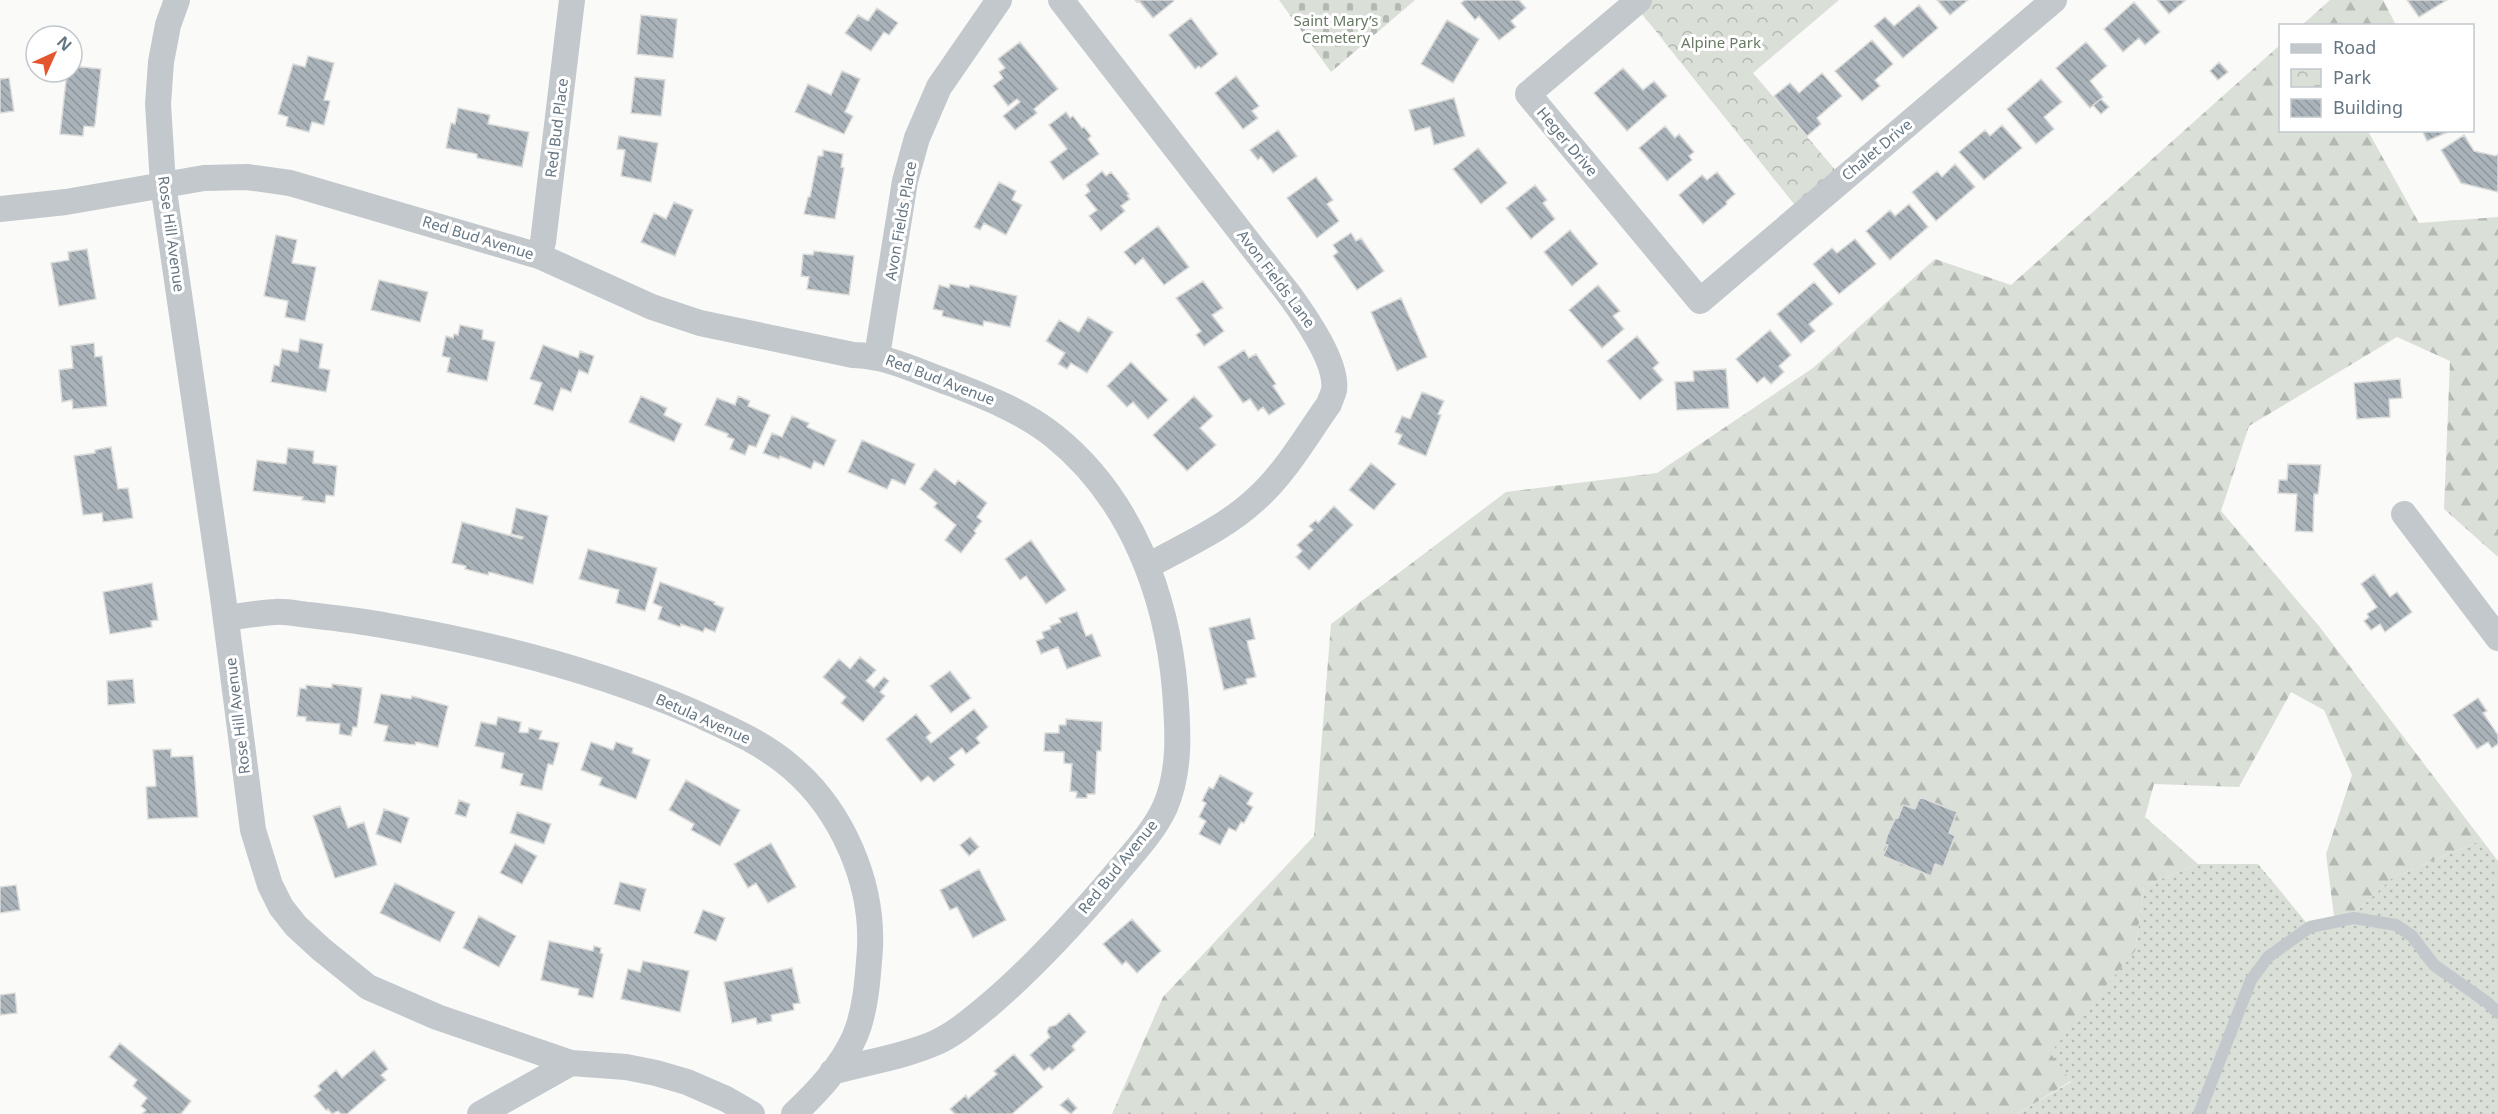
<svg xmlns="http://www.w3.org/2000/svg" width="2498" height="1114" viewBox="0 0 2498 1114" font-family="'Noto Sans',sans-serif">
	<style>
		.grass { fill: url(#grass-dots) }
		.forest { fill: url(#forest-firs) }
		.cemetery { fill: url(#cemetery-stones) }
		.park { fill: url(#park-crowns) }
		.building { fill: url(#building-back-hatch); stroke: #dcdcda; stroke-width: 1.5 }
		.lines { fill: none; stroke-linecap: round; stroke-linejoin: round }
		.lane { stroke: #c3c8cc; stroke-width: 12 }
		.street { stroke: #c3c8cc; stroke-width: 26 }
		.labels { text-anchor: middle; stroke-width: 6; stroke-linejoin: round; paint-order: stroke }
		.park-label { font-size: 15px; fill: #687a64; stroke: #fff }
		.street-label { font-size: 15px; fill: #657683; stroke: #fff }
	</style>
	<defs>
		<pattern id="grass-dots" width="8" height="8" patternUnits="userSpaceOnUse" patternTransform="scale(1.5)"><rect width="8" height="8" fill="#dadfd7"/><path d="M2 2h.1M6 6h.1" fill="none" stroke="#b4b9b4" stroke-width="1.8" stroke-linecap="round"/></pattern>
		<pattern id="forest-firs" width="22" height="20" patternUnits="userSpaceOnUse" patternTransform="scale(1.5)"><rect width="22" height="20" fill="#dadfd7"/><path d="M5 1l3.5 6h-7zM16 11l3.5 6h-7z" fill="#b4b9b4"/></pattern>
		<pattern id="cemetery-stones" width="16" height="16" patternUnits="userSpaceOnUse" patternTransform="scale(1.5)"><rect width="16" height="16" fill="#dadfd7"/><path d="M2 7V4a2 2 0 0 1 4 0v3zM10 15v-3a2 2 0 0 1 4 0v3z" fill="#b4b9b4"/></pattern>
		<pattern id="park-crowns" width="20" height="18" patternUnits="userSpaceOnUse" patternTransform="scale(1.5)"><rect width="20" height="18" fill="#dadfd7"/><path d="M2 6a3 3 0 1 1 6 0M12 15a3 3 0 1 1 6 0" fill="none" stroke="#b4b9b4"/></pattern>
		<pattern id="building-back-hatch" width="6" height="6" patternUnits="userSpaceOnUse" patternTransform="scale(1.5)"><rect width="6" height="6" fill="#aab3b9"/><path d="M-1 5l2 2M0 0l6 6M5-1l2 2" fill="none" stroke="#8e969c"/></pattern>
	</defs>
	<rect width="100%" height="100%" fill="#fafaf8"/>
	<path class="grass" d="M2482,840L2498,861V1114H2017L2071,1082L2049,1053L2135,951L2144,886L2198,864H2258L2310,927L2334,916L2355,913L2392,878Z"/>
	<path class="forest" d="M2330,0H2383L2396,25H2302Z
		M2280,45V130L2368,131L2419,223L2498,217V557L2444,509L2450,361L2397,337L2249,426L2221,511L2319,626L2482,840L2392,878L2355,913L2334,916L2326,854L2352,775L2324,710L2291,692L2239,787L2154,784L2145,817L2198,864L2144,886L2135,951L2050,1053L2071,1081L2017,1114H1112L1163,997L1314,836L1331,624L1506,492L1657,473L1813,368L1935,259L2011,285Z"/>
	<path class="cemetery" d="M1279,0H1415L1331,72Z"/>
	<path class="park" d="M1639,0H1839L1753,73L1843,179L1802,214L1634,4Z"/>
	<path class="building" d="M1135,0H1173L1174,1L1153,18L1139,1L1137,2Z
		M1465,0H1519L1526,8L1511,21L1516,27L1499,40L1479,16L1475,20L1461,3Z
		M1937,0H1968L1950,15Z
		M2157,0H2186L2169,14Z
		M2407,0H2447L2419,17Z
		M2134,2L2160,32L2145,45L2139,38L2123,52L2104,29Z
		M1919,5L1938,28L1903,58L1874,26L1885,17L1894,26Z
		M877,8L898,23L889,35L884,32L871,51L845,33L858,15L868,21Z
		M641,15L677,19L673,58L637,54Z
		M1191,18L1218,54L1201,68L1199,66L1195,69L1169,35Z
		M1447,20L1479,39L1453,83L1421,64Z
		M1872,40L1893,64L1875,80L1880,86L1862,101L1835,71Z
		M1020,42L1058,89L1034,109L1037,113L1015,130L1003,116L1020,102L1017,99L1008,106L993,86L1003,78L999,72L1005,68L998,59Z
		M2086,42L2107,66L2090,81L2103,97L2090,108L2056,68Z
		M308,56L334,63L324,100L330,101L324,125L312,122L309,132L286,126L288,117L278,114L293,64L305,67Z
		M2219,62L2228,72L2218,80L2210,71Z
		M72,66L101,69L95,124L94,127L84,126L83,136L60,134L67,72H72Z
		M1623,68L1643,90L1654,81L1667,96L1627,131L1594,93Z
		M842,71L860,79L845,112L853,116L844,134L795,112L808,84L831,95Z
		M1822,73L1842,96L1817,118L1821,124L1807,136L1774,96L1790,83L1799,93Z
		M1236,76L1259,106L1252,111L1258,118L1243,129L1215,93Z
		M635,77L665,80L661,116L631,113Z
		M9,78L14,111L0,113V79Z
		M2041,79L2062,102L2044,117L2054,129L2036,144L2007,109Z
		M1454,98L1465,136L1434,145L1430,127L1415,131L1409,110Z
		M2101,99L2109,107L2101,114L2093,105Z
		M458,108L490,115L488,124L529,132L522,167L477,158V154L446,148L451,123L455,124Z
		M1066,112L1070,118L1073,116L1082,128L1084,127L1091,136L1088,139L1099,154L1063,180L1050,162L1067,149L1049,125Z
		M2002,125L2022,148L1984,180L1959,152L1985,130L1990,136Z
		M1665,126L1675,138L1679,134L1694,152L1689,156L1692,160L1667,181L1639,148Z
		M1278,130L1297,156L1273,173L1261,157L1258,160L1250,150Z
		M2422,130H2447L2448,132L2427,141Z
		M2464,135L2474,151L2496,156L2498,154V192L2461,183L2441,150Z
		M619,136L658,143L651,182L621,176L625,150L617,149Z
		M1478,148L1507,183L1481,204L1453,169Z
		M823,150L843,154L841,167L844,168L835,219L804,214L808,197H810L818,156H823Z
		M1955,164L1975,187L1936,221L1912,192L1937,171L1942,177Z
		M1102,171L1106,176L1111,172L1129,194L1127,195L1130,199L1121,206L1125,211L1101,231L1089,216L1097,210L1085,195L1090,191L1086,185Z
		M1717,172L1735,194L1726,202L1727,204L1703,224L1679,195L1702,175L1707,180Z
		M1316,177L1333,200L1327,204L1339,221L1317,238L1287,198Z
		M999,182L1016,191L1012,200L1022,205L1006,235L984,223L980,230L974,227Z
		M1535,185L1547,200L1543,203L1555,219L1531,239L1506,208Z
		M674,202L693,210L675,256L641,242L654,213L666,219Z
		M1909,204L1928,227L1890,260L1866,231L1890,210L1895,216Z
		M1158,226L1189,267L1164,285L1143,258L1135,265L1124,252Z
		M1570,230L1598,264L1572,286L1544,252Z
		M1351,233L1356,241L1361,238L1384,271L1357,290L1333,256L1338,252L1333,245Z
		M276,235L297,240L292,263L316,267L305,321L285,317L288,301L264,296Z
		M1855,239L1876,264L1839,294L1813,264L1832,248L1837,253Z
		M87,249L96,299L59,306L51,263L69,260L68,252Z
		M814,251L854,256L849,295L807,289L809,277L801,276L803,254L813,255Z
		M379,280L428,292L420,322L371,310Z
		M1203,281L1223,308L1212,315L1224,331L1204,346L1196,335L1201,331L1176,298Z
		M1814,282L1833,304L1809,324L1815,331L1801,343L1777,314Z
		M950,284L969,288L970,285L1017,296L1010,327L984,321L983,326L942,316L943,311L933,309L939,285L949,288Z
		M1598,285L1620,311L1613,316L1624,329L1602,348L1569,310Z
		M1401,298L1427,357L1397,371L1371,312Z
		M1088,317L1113,332L1087,373L1071,363L1067,369L1058,364L1065,353L1046,341L1059,320L1079,332Z
		M460,325L483,330L482,339L495,342L487,381L447,372L450,358L442,356L446,336L453,338L454,334L458,335Z
		M1770,330L1791,355L1779,366L1784,372L1771,384L1764,377L1757,383L1736,359Z
		M1637,336L1659,363L1653,368L1663,380L1640,400L1607,361Z
		M300,339L323,344L319,368L330,370L326,392L271,382L274,365L279,366L282,349L298,352Z
		M94,343L95,357L102,356L107,406L73,409L72,400L62,402L59,370L73,368L71,346Z
		M543,345L578,358L580,351L594,356L588,374L579,370L571,392L561,388L553,411L534,404L542,383L530,379Z
		M1244,350L1249,358L1256,354L1276,384L1273,386L1285,404L1269,415L1263,407L1258,411L1250,399L1243,403L1218,367Z
		M1131,362L1168,400L1148,419L1133,402L1127,407L1107,386Z
		M1726,369L1729,408L1677,410L1675,382L1694,381L1693,371Z
		M2400,379L2402,398L2389,399L2390,417L2357,419L2354,383Z
		M1422,392L1444,401L1438,414L1441,415L1426,456L1398,444L1402,435L1395,432L1402,416L1410,419Z
		M641,396L667,408L664,415L682,424L674,442L629,422Z
		M738,396L750,401L748,406L770,415L756,447L749,445L745,455L730,449L734,439L727,437L728,434L705,425L717,398L735,405Z
		M1194,396L1213,416L1200,428L1216,445L1187,471L1153,435Z
		M792,416L809,423L807,427L836,440L824,466L814,461L811,469L780,456L779,459L763,453L772,433L782,437Z
		M862,440L915,464L905,485L892,479L887,489L848,472Z
		M111,447L118,489L128,488L133,518L103,522L102,513L83,515L74,456L95,453V450Z
		M288,448L314,451L313,463L337,466L334,496L326,495L325,503L302,500L303,497L253,491L257,460L286,464Z
		M1371,463L1396,484L1374,510L1349,490Z
		M2288,464L2321,465L2318,494H2314L2313,532L2295,531L2297,494L2278,493L2279,480H2287Z
		M935,469L955,485L958,480L987,503L977,517L982,521L974,531L976,533L961,553L945,540L956,525L934,507L937,503L920,489Z
		M1334,506L1353,525L1309,570L1296,557L1302,551L1297,545L1313,530L1309,526L1316,520L1318,523Z
		M516,508L548,516L533,584L489,572L488,575L465,569L466,566L452,563L462,522L522,539L523,537L511,534Z
		M1031,540L1066,590L1046,604L1026,576L1020,580L1005,559Z
		M588,549L657,568L645,611L616,603L619,590L579,579Z
		M2374,574L2390,597L2397,592L2412,612L2385,632L2380,624L2371,630L2364,621L2369,617L2367,614L2377,607L2361,584Z
		M660,582L715,602L714,604L724,608L715,632L705,628L703,632L681,624L680,627L658,619L662,607L653,603Z
		M152,583L158,620L151,621L152,627L110,634L103,592Z
		M1077,612L1086,636L1092,634L1101,656L1067,669L1058,647L1041,654L1036,641L1044,638L1042,632L1051,629L1050,626L1061,622L1059,618Z
		M1250,618L1255,639L1247,641L1256,677L1246,679L1247,684L1224,690L1209,628Z
		M860,657L876,670L866,681L874,688L884,677L889,681L880,692L885,696L863,722L841,703L846,697L823,677L839,659L850,669Z
		M950,671L971,698L951,713L930,686Z
		M133,679L135,703L108,705L107,681Z
		M332,684L362,688L357,727H353L351,736L339,734L340,724L306,721V717L297,716L300,688L306,689V685L332,688Z
		M381,694L411,699L412,696L448,706L438,747L416,742L415,745L384,741L388,726L374,723Z
		M2478,698L2487,711L2483,713L2498,735V744L2492,748L2488,742L2477,749L2453,715Z
		M974,709L988,727L976,738L980,743L966,754L962,748L949,758L955,765L934,782L928,776L921,782L886,739L916,714L931,733L926,737L931,743Z
		M498,717L521,722L519,732L528,733L529,728L542,731L539,739L559,743L553,765L548,764L542,790L520,785L523,774L501,768L504,753L475,746L481,722L496,725Z
		M1066,719L1102,722L1101,751H1097L1095,794H1087V798H1076L1077,792L1070,791L1072,764L1064,763V752L1044,751L1045,733H1059V725H1066Z
		M591,742L613,750L616,742L633,748L632,753L650,760L636,799L599,785L602,778L581,770Z
		M171,749V757L193,756L198,817L148,819L146,787L156,786L153,750Z
		M1220,775L1253,793L1247,804L1253,807L1244,823L1241,822L1236,831L1229,828L1220,845L1199,834L1206,821L1199,817L1206,803L1202,801L1209,787L1213,789Z
		M686,780L740,810L720,846L691,830L694,824L669,810Z
		M1920,797L1957,812L1949,833L1955,836L1943,867L1935,864L1931,876L1883,856L1888,845L1885,844L1887,836L1896,817L1898,818L1903,805L1915,809Z
		M459,800L470,804L466,817L455,814Z
		M340,806L348,828L364,822L377,865L335,878L313,816Z
		M384,809L409,818L401,843L376,834Z
		M517,812L551,824L544,844L510,833Z
		M970,837L979,847L969,856L960,845Z
		M771,843L796,887L768,903L756,883L748,888L734,864Z
		M515,844L537,856L522,884L500,873Z
		M979,869L1006,920L973,938L957,907L950,910L940,890Z
		M620,882L646,889L640,911L614,904Z
		M395,883L455,912L440,942L380,913Z
		M16,885L20,910L0,913V887Z
		M703,910L725,918L716,941L694,933Z
		M479,916L516,936L499,967L463,948Z
		M1132,919L1161,951L1137,973L1126,961L1122,965L1103,944Z
		M549,941L593,951L594,946L601,948L600,953L603,954L593,998L578,995L579,989L541,980Z
		M643,961L689,971L680,1012L621,999L628,969L640,972Z
		M792,968L800,1003L793,1004L794,1010L771,1015L772,1021L757,1024L756,1018L732,1023L724,982Z
		M15,993L17,1013L0,1015V995Z
		M1069,1013L1086,1032L1072,1046L1075,1050L1052,1070L1049,1067L1044,1071L1030,1055L1050,1037L1047,1032L1049,1027L1056,1025Z
		M120,1043L191,1101L181,1114H142L146,1110L141,1106L147,1098L133,1086L137,1080L109,1057Z
		M374,1050L388,1069L381,1075L386,1080L347,1114H341L338,1111L332,1114L328,1109L326,1110L314,1096L321,1090L318,1086L336,1070L342,1078Z
		M1014,1054L1043,1087L1012,1114H955L950,1109L966,1095L968,1099L997,1074L994,1071Z
		M1068,1098L1077,1108L1071,1114L1060,1105Z"/>
	<g class="lines">
		<path class="lane" d="M2199,1114L2251,980L2268,957L2310,927L2354,918L2396,925L2412,936L2434,965L2488,1003L2498,1013"/>
		<path class="street" d="M177,0L168,25L161,62L158,104L163,184L223,597L253,830L270,885L281,907L296,926L321,949L368,987L437,1017L571,1063L626,1067L656,1073L687,1082L726,1099L752,1114
			M1061,0L1291,297C1306,318 1338,364 1334,390C1333,395 1330,400 1329,404C1306,436 1285,474 1255,500C1225,528 1184,546 1148,566
			M1639,0L1528,94L1700,301L2054,0
			M0,209L66,202L204,178L247,177L290,183L539,256L652,307L700,323L853,355C889,356 916,371 950,383C986,397 1024,412 1054,436C1131,498 1167,595 1175,690C1178,729 1181,770 1165,807C1153,833 1132,854 1114,876C1075,922 1034,967 988,1006C971,1020 955,1034 935,1043C903,1057 866,1062 832,1072
			M539,256L543,242L572,0
			M877,356L905,181L917,138L939,87L999,0
			M2404,514L2498,638
			M226,618C242,616 259,613 275,612C286,611 298,614 309,615C336,618 362,621 388,626C493,644 595,670 693,712C728,728 762,742 792,768C842,811 873,882 870,948C868,976 866,1010 855,1036C842,1066 817,1092 794,1114
			M480,1114L571,1063"/>
	</g>
	<g class="labels">
		<g class="park-label">
			<text x="1336" y="26">Saint Mary’s<tspan x="1336" dy="17">Cemetery</tspan></text>
			<text x="1721" y="48">Alpine Park</text>
		</g>
		<g class="street-label">
			<text transform="translate(557 128) rotate(-83)" y="5">Red Bud Place</text>
			<text transform="translate(1567 142) rotate(50)" y="5">Heger Drive</text>
			<text transform="translate(1877 150) rotate(-40)" y="5">Chalet Drive</text>
			<text transform="translate(901 221) rotate(-80)" y="5">Avon Fields Place</text>
			<text transform="translate(171 234) rotate(82)" y="5">Rose Hill Avenue</text>
			<text transform="translate(478 238) rotate(17)" y="5">Red Bud Avenue</text>
			<text transform="translate(1276 279) rotate(53)" y="5">Avon Fields Lane</text>
			<text transform="translate(940 380) rotate(21)" y="5">Red Bud Avenue</text>
			<text transform="translate(238 716) rotate(-97)" y="5">Rose Hill Avenue</text>
			<text transform="translate(703 719) rotate(24)" y="5">Betula Avenue</text>
			<text transform="translate(1118 867) rotate(-51)" y="5">Red Bud Avenue</text>
		</g>
	</g>
	<rect x="2279" y="24" width="195" height="108" fill="#ffffff" stroke="#c1c8cd" stroke-width="1.5"/>
	<rect x="2291" y="44" width="30" height="9" fill="#c3c8cc" stroke="#c1c8cd" stroke-width="1.5"/>
	<text x="2333" y="54" font-size="18" fill="#657683">Road</text>
	<rect x="2291" y="69" width="30" height="18" fill="url(#park-crowns)" stroke="#c1c8cd" stroke-width="1.5"/>
	<text x="2333" y="84" font-size="18" fill="#657683">Park</text>
	<rect x="2291" y="99" width="30" height="18" fill="url(#building-back-hatch)" stroke="#c1c8cd" stroke-width="1.5"/>
	<text x="2333" y="114" font-size="18" fill="#657683">Building</text>
	<g transform="translate(54 54) rotate(45)"><circle r="28" fill="#ffffff" stroke="#c1c8cd" stroke-width="1.5"/>
	<path d="M0-4.5L10 22L0 15L-10 22Z" fill="#e4572e"/>
	<text y="-9" font-size="16" font-weight="bold" text-anchor="middle" fill="#657683">N</text>
	</g>
</svg>
